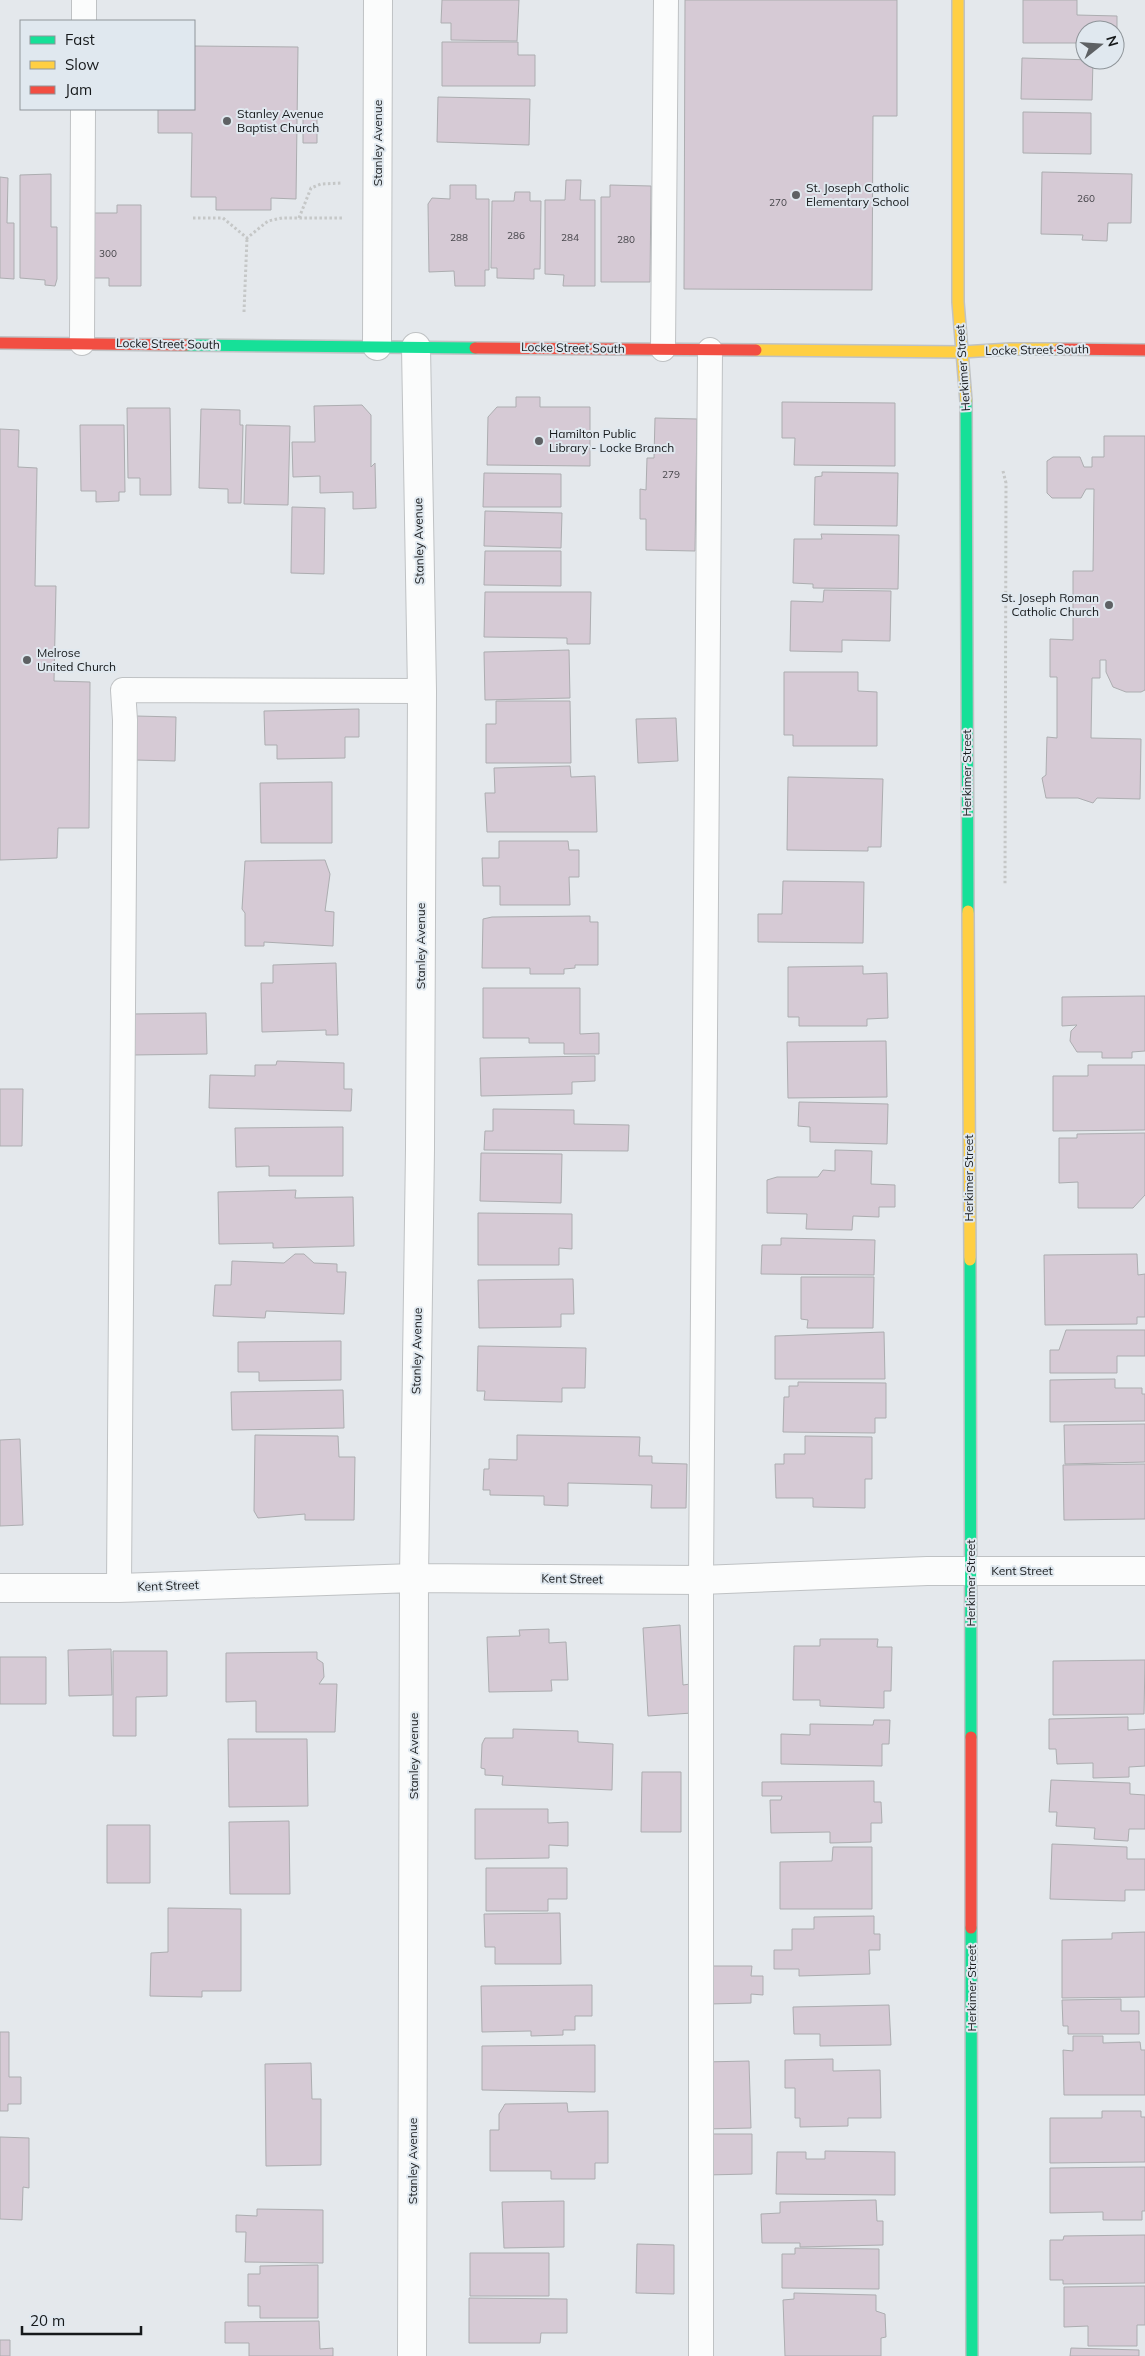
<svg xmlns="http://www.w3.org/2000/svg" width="1145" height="2356" viewBox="0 0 1145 2356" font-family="Mulish,sans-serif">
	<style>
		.building { fill: #d6cad5; stroke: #acadb0 }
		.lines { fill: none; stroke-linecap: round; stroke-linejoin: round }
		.lane-casing { stroke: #bfc2c4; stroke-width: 26 }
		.street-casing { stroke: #bfc2c4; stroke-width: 30 }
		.fast-casing { stroke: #bfc2c4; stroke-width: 14 }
		.slow-casing { stroke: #bfc2c4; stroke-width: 14 }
		.jam-casing { stroke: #bfc2c4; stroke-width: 14 }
		.path { stroke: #c5c7c7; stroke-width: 3; stroke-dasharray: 2.5 2.5; stroke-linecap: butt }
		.lane { stroke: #fbfcfc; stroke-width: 24 }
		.street { stroke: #fbfcfc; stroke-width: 28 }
		.fast { stroke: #16e098; stroke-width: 11 }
		.slow { stroke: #ffcf43; stroke-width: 11 }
		.jam { stroke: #f24e42; stroke-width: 11 }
		.poi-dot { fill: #5e6164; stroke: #e0e8ef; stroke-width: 2 }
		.labels { text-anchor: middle; stroke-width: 4; stroke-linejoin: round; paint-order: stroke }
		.number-label { font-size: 10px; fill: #46454a }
		.poi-label { font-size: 12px; fill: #16191b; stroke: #e0e8ef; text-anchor: start }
		.street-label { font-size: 12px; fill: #16191b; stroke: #e0e8ef }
	</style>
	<rect width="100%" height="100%" fill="#e4e8ec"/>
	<path class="building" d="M442,0H519L517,41L451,40V23H441Z
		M685,0H897V116H873L872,290L684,289Z
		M1023,0H1077V15L1117,16V43H1115V30H1085V43H1023Z
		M442,42H518V55H535V86H442Z
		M194,46L298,47L296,199L271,198V210H216V197H191L192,133H158V109H194Z
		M1022,58L1093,60L1092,100L1021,99Z
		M438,97L530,99L529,145L437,142Z
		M1023,112L1091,113V154L1023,153Z
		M303,118H317V143H303Z
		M1042,172L1132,174L1131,223H1108L1107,241L1082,240L1083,235L1041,234Z
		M51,174V227H57V279L55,286L45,285V280L20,278V175Z
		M0,177L8,178L7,223H14V279L0,278Z
		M566,180H581L580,200H595V286H563L564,275L545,274V200H565Z
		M450,185H476V199H489V270H485V286H455L454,271L429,272L428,204L432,198L450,199Z
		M610,185L651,186L650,282H601V197H610Z
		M515,192H530V201H541L540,269H534V279L497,278V268H491L492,201H514Z
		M117,205H141V286H109V278H87L88,213H117Z
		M516,397H540V407H590V466L487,465L488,417L497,407H516Z
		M782,402L895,403V466L794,465L795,438H782Z
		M362,405L371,415V467L375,463L376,508L353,509V492L320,493V476L293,477L292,442H315L314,406Z
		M127,408H170L171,495H140V478H128Z
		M201,409L240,410V425H243L241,503H228V489L199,488Z
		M655,418L697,419L695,551L646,550V519H640V489L646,490L647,458H654Z
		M80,425H124L125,492H119V501L96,502V491H81Z
		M246,425L290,426L288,505L244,504Z
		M0,429L19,430L18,467L37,468L35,586H56L54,681L90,682L89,828H58L57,858L0,860Z
		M1104,436H1145V690L1141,692H1126L1113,687L1106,672V660H1100V678H1092L1091,738L1141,739L1140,799L1097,798L1093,803L1078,798H1046L1042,778L1046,775L1047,737L1057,738V677H1050V639L1073,640V571H1093L1094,489H1086L1081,498H1052L1047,493V461L1053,457H1080L1084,467H1092V457H1104Z
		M822,472L898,473L897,526L814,525L815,477L822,476Z
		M484,473L561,474V507H483Z
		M292,507L325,508L324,574L291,573Z
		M485,511L562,513L561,548L484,546Z
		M821,534L899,535L898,589L813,588V584L793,583L794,539H822Z
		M485,551H561V586L484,585Z
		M824,590L891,591L890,641L842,640V652L790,651L791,601L823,602Z
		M485,592H591L590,644H567V638L484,637Z
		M569,650L570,698L485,700L484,652Z
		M784,672H858V691L877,692V746H793V735H784Z
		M496,701H570L571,763H486V724H496Z
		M359,709V737H345V758L277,759V745H265L264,711Z
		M136,716L176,717L175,761L135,760Z
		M676,718L678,761L638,763L636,719Z
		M570,766L571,777L595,776L597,832H487L485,793H495L494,768Z
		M788,777L883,779L881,847H868V851L787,850Z
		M332,782V843H261L260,783Z
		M499,841H568L569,850H579V877H569L570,905H500V886H483L482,858H499Z
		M325,860L330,874L325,911L334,912L333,946L264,942V946H245V913L242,909L245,861Z
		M783,881L864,882L863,943L758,942V914H782Z
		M590,916V922H598V965H575V968L564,969V974H530V968H482L483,919L492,917Z
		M336,963L338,1035H326V1030L262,1032L261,983H273V965Z
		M863,966V974L887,973L888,1018L867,1019V1026H799V1017H788V967Z
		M483,988H580V1034L599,1033V1054H564V1043H529V1038H483Z
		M1145,996V1051L1132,1052V1058H1102V1052H1077L1070,1041L1071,1031L1077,1025L1062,1026V997Z
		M206,1013L207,1054L132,1055V1014Z
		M886,1041L887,1097L788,1098L787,1042Z
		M595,1056V1081L572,1082V1094L481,1096L480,1058Z
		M277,1061L344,1063V1089H352L351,1111L209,1108L210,1075L255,1076V1065H276Z
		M1088,1065H1145V1130L1053,1131V1076H1088Z
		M0,1089H23L22,1146H0Z
		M799,1102L888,1104L887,1144L810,1142V1127L798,1126Z
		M493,1109L574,1110V1124L629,1125L628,1151L484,1150L485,1131H493Z
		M343,1127V1176H269V1166L236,1167L235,1128Z
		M1145,1133V1195L1133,1208H1078V1182L1059,1183V1138H1077V1134Z
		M835,1150L872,1151L871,1184L895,1185V1207H879V1217L853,1216L852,1230L806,1229L807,1214L767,1213V1180L777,1177H818L823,1170L835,1171Z
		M481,1153L562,1154L561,1203L480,1201Z
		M296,1190L295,1198L353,1197L354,1246L273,1248V1243L219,1244L218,1192Z
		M478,1213L572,1214V1249L559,1248V1265H478Z
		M781,1238L875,1240L874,1275L761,1274L762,1245H781Z
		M295,1254H304L314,1263L337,1264V1272H346L344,1314L266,1311L265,1318L213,1316L215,1285H231L232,1261L284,1263Z
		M1137,1254L1138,1275L1145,1274V1317H1137V1324L1045,1325L1044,1255Z
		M801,1277H874L873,1328H807L808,1320L801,1319Z
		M573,1279L574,1314H561V1327L479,1328L478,1280Z
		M1066,1330H1145V1356H1117V1373H1050V1350H1059Z
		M884,1332L885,1379H775V1336Z
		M341,1341V1380L259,1381V1372H238V1342Z
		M478,1346L586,1348L585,1388H562V1402L484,1400L485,1391H477Z
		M1115,1379V1388H1142V1394H1145V1421L1050,1422V1380Z
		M798,1382L886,1383V1418H875V1433L783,1432L784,1397H789V1386H798Z
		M343,1390L344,1428L232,1430L231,1392Z
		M1145,1424V1462L1065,1464L1064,1425Z
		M255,1435L338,1436L339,1457H355L354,1520H305V1514L258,1518L254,1511Z
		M517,1435L640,1437L639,1456H652V1463L687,1464L686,1508H651L652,1485L568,1483V1506L544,1505V1496L490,1495V1490H483L484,1469H489V1459L517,1460Z
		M805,1436L872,1437V1479H865V1508L813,1507V1498H776L775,1464H784V1454H805Z
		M20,1439L23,1525L0,1526V1440Z
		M1145,1464V1519L1064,1520L1063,1465Z
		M680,1625L683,1685L690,1684L692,1713L648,1716L643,1628Z
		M549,1629V1643L566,1642L568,1680H551L552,1691L489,1692L487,1637L520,1636L519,1630Z
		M820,1639H878L877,1647H892L891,1691H884V1708L820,1706V1700H793L794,1646H820Z
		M111,1649L112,1695L69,1696L68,1650Z
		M113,1651H167V1696L136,1697V1736H113Z
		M317,1652V1659L323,1663L324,1677L319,1684H337L335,1732H256V1701L226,1702V1653Z
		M0,1657H46V1704H0Z
		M1145,1660L1144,1714L1053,1715V1661Z
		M1128,1717V1730L1145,1729V1766L1129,1767V1777L1093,1778V1763L1057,1764L1056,1749H1049V1719Z
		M874,1720H890L889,1744H882V1766L781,1764V1734L810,1735V1724L873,1725Z
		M513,1729L578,1731V1742L613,1744L612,1790L502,1785L503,1776L485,1775V1769L481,1768L482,1744L485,1738H513Z
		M228,1739H307L308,1806L229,1807Z
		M642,1772H681V1832H641Z
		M1051,1780L1130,1783V1794L1145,1795V1829H1129L1128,1841L1094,1839L1095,1828L1056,1826L1057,1812H1049Z
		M874,1781V1802H881L882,1823H871V1842L830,1843V1832L771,1833L770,1800H781L782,1796H762V1782Z
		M475,1809H548V1823L568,1822V1846L549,1845V1858L475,1859Z
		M289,1821L290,1894H230L229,1822Z
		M107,1825H150V1883H107Z
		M1052,1844L1127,1847V1859H1145V1890H1125V1901L1050,1899Z
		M833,1847H872V1909H780V1862L832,1861Z
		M486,1868H567V1899H548V1911H486Z
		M168,1908L241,1909V1991H202V1997L150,1996L151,1953L168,1952Z
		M560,1913L561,1964H495V1947H485L484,1914Z
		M874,1916V1934H880V1950H869L870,1974L799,1976V1969H774V1950H792V1929H814V1917Z
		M1145,1932V1997L1062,1998V1940L1112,1939V1933Z
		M709,1966H752L751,1976H763V1995L751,1994V2003L709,2004Z
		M592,1985V2016H575V2030H563V2035L531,2036V2031L482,2032L481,1986Z
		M1121,1999V2011H1139V2034H1068V2026H1063L1062,2000Z
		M889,2005L891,2045L820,2046V2034H794L793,2007Z
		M0,2032H9V2077H21V2104H8V2111H0Z
		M1073,2036H1103V2043L1140,2042L1141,2050H1145V2095H1064L1063,2050L1073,2051Z
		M595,2045V2092L482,2090V2046Z
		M833,2059V2071L880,2070L881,2118H848V2126L800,2127V2118H795V2088H785V2060Z
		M749,2061L751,2128L705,2129L704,2062Z
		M311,2063L312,2099H321V2165L266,2166L265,2064Z
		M567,2103L568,2112L608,2111V2163H595V2179H551V2171H490V2130H499V2114L505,2104Z
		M1102,2111H1141V2117H1145V2162L1050,2163V2118H1102Z
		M705,2134H752V2174L705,2175Z
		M0,2137L29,2138V2188L23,2187L22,2220L0,2219Z
		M825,2151L895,2152V2195L776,2194L777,2152H806V2159H825Z
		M1145,2167V2211H1142V2220H1103V2212L1050,2213V2168Z
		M876,2200L877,2221H883V2245L800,2247V2243H762L761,2214L780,2213V2202Z
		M564,2201V2247L504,2248L502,2202Z
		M257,2209L323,2210V2263L245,2262L246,2232H236V2215L257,2216Z
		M1145,2235V2283L1063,2284V2280H1050V2240H1063L1064,2236Z
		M637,2244L674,2245V2294L636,2293Z
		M795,2248L879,2249V2289L782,2288V2254H795Z
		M470,2253H549V2296H470Z
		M318,2265V2318H260V2306H248V2274H260V2266Z
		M1145,2286V2325H1137V2346H1088V2326L1064,2327V2287Z
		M794,2293L876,2295V2311L885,2314L886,2337L881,2338V2356H785L783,2300L794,2299Z
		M469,2298L567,2299V2333H541L540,2343H469Z
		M319,2321L320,2349L333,2348V2356H249V2343H225V2322Z
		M0,2340H10V2356H0Z
		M1071,2348L1139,2350V2356H1070Z"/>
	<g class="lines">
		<g class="lane-casing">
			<path id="lane" d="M84,21V0
				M82,343L83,109
				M663,349L666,0
				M119,1588L125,720L123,690L422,691
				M701,2356V1580L710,350"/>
		</g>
		<g class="street-casing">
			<path id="street" d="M377,346L378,0
				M0,1588H119L414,1578L701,1580L927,1571H1145
				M412,2356L414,1578L420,1149L422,691L416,347"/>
		</g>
		<g class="fast-casing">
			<path id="fast" d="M186,345L475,348
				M966,401L968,911
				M970,1260L971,1737
				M971,1928L972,2356"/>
		</g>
		<g class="slow-casing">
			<path id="slow" d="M958,0V302L966,401
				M756,350L962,352L1010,349H1059
				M968,911L970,1260"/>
		</g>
		<g class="jam-casing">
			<path id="jam" d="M0,343L186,345
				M475,348L756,350
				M1059,349L1145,350
				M971,1737V1928"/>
		</g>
		<path class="path" d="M193,218H223L247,238L268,221L282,218H342
			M299,218L311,188L321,184L342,183
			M244,312L247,238
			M1003,471L1006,483L1005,884"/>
		<use href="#lane" class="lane"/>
		<use href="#street" class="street"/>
		<use href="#fast" class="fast"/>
		<use href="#slow" class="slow"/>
		<use href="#jam" class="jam"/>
	</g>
	<g class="poi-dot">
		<circle cx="227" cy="121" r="5"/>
		<circle cx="796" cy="195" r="5"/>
		<circle cx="539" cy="441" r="5"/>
		<circle cx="1109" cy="605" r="5"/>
		<circle cx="27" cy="660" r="5"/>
	</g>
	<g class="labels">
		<g class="number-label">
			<text x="1086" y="202">260</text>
			<text x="778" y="206">270</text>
			<text x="516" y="239">286</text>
			<text x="459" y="241">288</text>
			<text x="570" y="241">284</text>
			<text x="626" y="243">280</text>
			<text x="108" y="257">300</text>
			<text x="671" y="478">279</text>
		</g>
		<g class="poi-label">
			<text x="237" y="118">Stanley Avenue<tspan x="237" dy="14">Baptist Church</tspan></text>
			<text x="806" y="192">St. Joseph Catholic<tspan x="806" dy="14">Elementary School</tspan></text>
			<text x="549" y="438">Hamilton Public<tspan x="549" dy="14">Library - Locke Branch</tspan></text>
			<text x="1099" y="602" text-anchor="end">St. Joseph Roman<tspan x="1099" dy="14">Catholic Church</tspan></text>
			<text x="37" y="657">Melrose<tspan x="37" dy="14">United Church</tspan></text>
		</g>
		<g class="street-label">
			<text transform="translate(378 143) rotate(-90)" y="4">Stanley Avenue</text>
			<text transform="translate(168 344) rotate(1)" y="4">Locke Street South</text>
			<text transform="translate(573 348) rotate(1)" y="4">Locke Street South</text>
			<text transform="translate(1037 350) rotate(-1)" y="4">Locke Street South</text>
			<text transform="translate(963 368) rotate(-94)" y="4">Herkimer Street</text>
			<text transform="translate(419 541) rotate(-91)" y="4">Stanley Avenue</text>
			<text transform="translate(967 773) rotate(-90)" y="4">Herkimer Street</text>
			<text transform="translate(421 946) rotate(-90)" y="4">Stanley Avenue</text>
			<text transform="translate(969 1178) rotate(-90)" y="4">Herkimer Street</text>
			<text transform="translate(417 1351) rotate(-89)" y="4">Stanley Avenue</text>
			<text x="1022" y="1575">Kent Street</text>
			<text transform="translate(572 1579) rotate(1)" y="4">Kent Street</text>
			<text transform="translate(971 1583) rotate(-90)" y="4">Herkimer Street</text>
			<text transform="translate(168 1586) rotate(-2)" y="4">Kent Street</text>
			<text transform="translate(414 1756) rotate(-90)" y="4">Stanley Avenue</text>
			<text transform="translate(972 1988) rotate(-90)" y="4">Herkimer Street</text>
			<text transform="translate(413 2161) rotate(-90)" y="4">Stanley Avenue</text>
		</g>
	</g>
	<rect x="20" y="20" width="175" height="90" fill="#e0e8ef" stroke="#8f959a"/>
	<rect x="30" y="36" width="25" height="8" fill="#16e098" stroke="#8f959a"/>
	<text x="65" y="45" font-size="15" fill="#16191b">Fast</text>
	<rect x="30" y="61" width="25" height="8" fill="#ffcf43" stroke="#8f959a"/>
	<text x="65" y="70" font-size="15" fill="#16191b">Slow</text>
	<rect x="30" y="86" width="25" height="8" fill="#f24e42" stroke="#8f959a"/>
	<text x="65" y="95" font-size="15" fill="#16191b">Jam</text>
	<g transform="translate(1100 45) rotate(73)"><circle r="24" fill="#e0e8ef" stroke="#8f959a"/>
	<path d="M0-4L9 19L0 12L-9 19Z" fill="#5e6164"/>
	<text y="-8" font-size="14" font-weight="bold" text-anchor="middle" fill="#16191b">N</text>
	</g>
	<path d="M22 2326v8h119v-8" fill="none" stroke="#16191b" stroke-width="2.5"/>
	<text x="30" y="2326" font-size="15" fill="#16191b" stroke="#e0e8ef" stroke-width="4" paint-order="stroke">20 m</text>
</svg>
